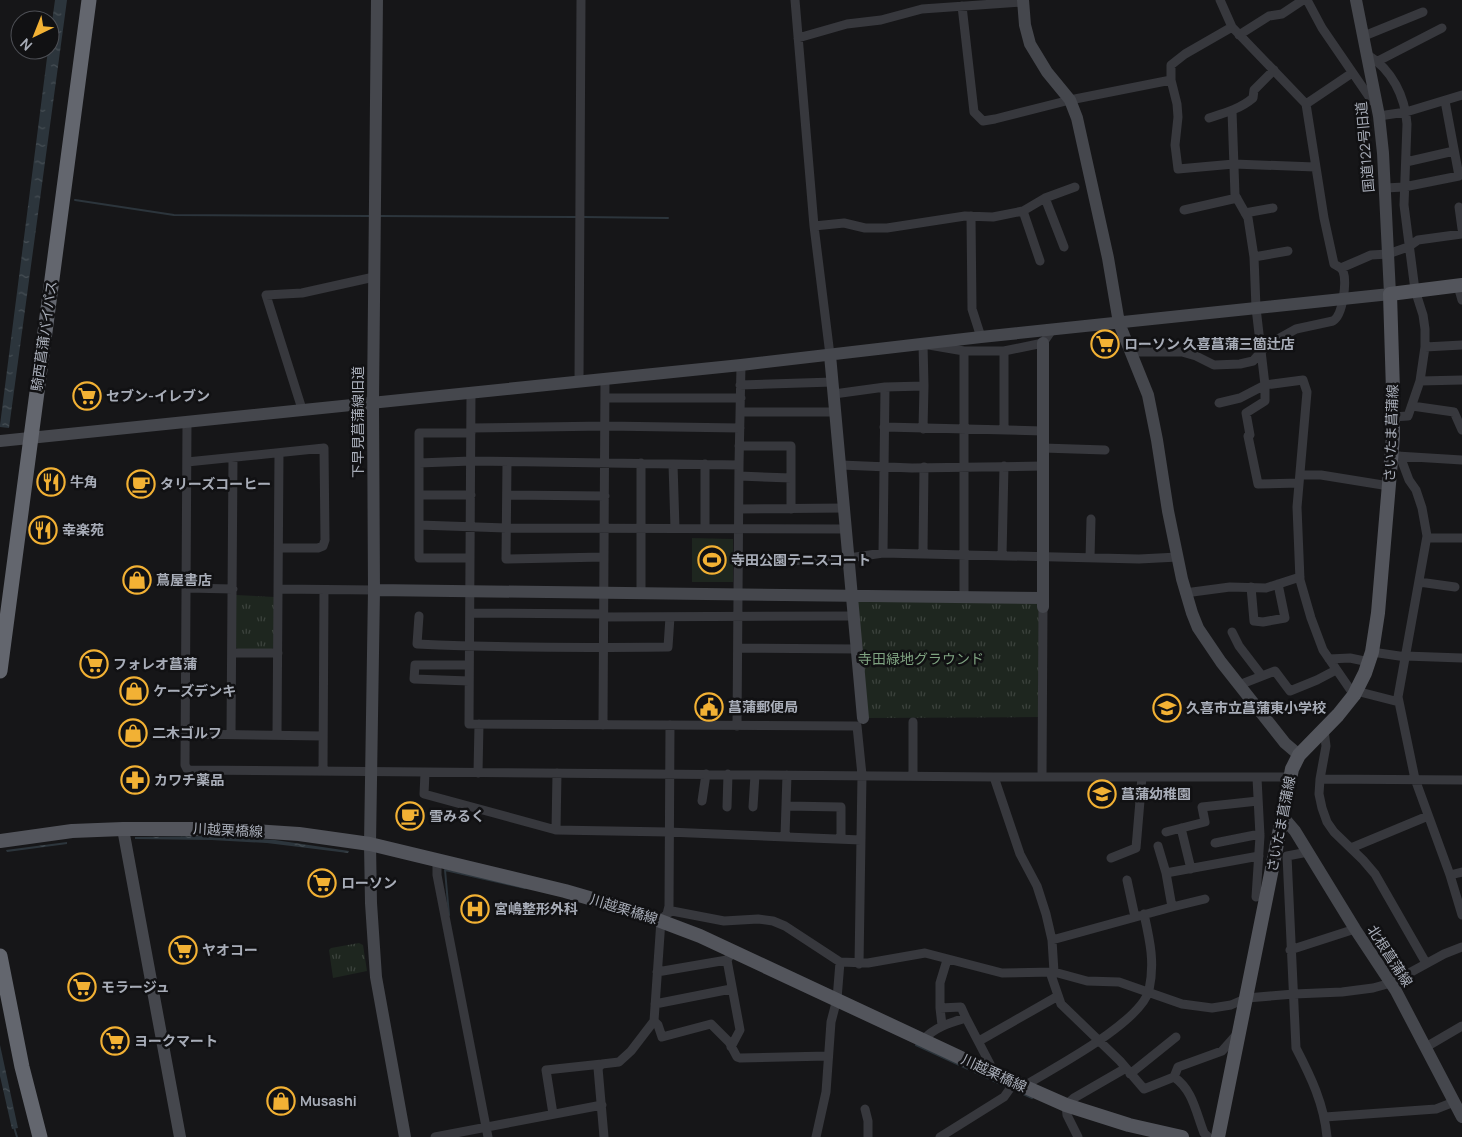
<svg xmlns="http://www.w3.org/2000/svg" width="1462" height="1137" viewBox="0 0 1462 1137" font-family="Manrope,'Noto Sans JP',sans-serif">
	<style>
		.park { fill: url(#park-tufts) }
		.pitch { fill: #1e261f }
		.water { fill: url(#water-ripples) }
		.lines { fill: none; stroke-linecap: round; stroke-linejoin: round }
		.stream { stroke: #2c353c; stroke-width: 2 }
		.street { stroke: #37383d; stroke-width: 9 }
		.secondary { stroke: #45474d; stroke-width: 12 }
		.primary { stroke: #53555c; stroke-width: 14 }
		.highway { stroke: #63666e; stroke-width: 15 }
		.labels { text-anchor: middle; stroke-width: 5; stroke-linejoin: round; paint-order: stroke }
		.street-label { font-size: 14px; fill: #a8adb8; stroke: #111113 }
		.poi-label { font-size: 14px; font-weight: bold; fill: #a8adb8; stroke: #111113; text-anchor: start }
		.park-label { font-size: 14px; fill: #7fa381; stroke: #111113 }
	</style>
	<defs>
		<pattern id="park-tufts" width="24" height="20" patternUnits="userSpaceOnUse" patternTransform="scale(1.25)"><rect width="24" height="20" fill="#1e261f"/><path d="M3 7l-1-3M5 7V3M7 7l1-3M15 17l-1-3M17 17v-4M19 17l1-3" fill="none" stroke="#3c433d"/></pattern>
		<pattern id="water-ripples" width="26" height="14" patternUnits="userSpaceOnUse" patternTransform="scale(1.25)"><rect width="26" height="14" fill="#2c353c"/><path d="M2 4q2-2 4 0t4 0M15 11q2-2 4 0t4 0" fill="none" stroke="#485056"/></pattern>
	</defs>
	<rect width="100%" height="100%" fill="#161618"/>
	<path class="park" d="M236,595L275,597L274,647L270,651L240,650L235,647Z
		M856,597L1040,601V717L867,718Z
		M359,943L363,945L367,971L333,978L329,950L331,948Z"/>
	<path class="pitch" d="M692,538L733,539V582H692Z"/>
	<path class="water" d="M55,0H67L9,428L0,427V425L48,50H50V36Z
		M212,836L275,840L349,851L348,853L267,843L212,840L135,839V837Z
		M67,842V844L7,852L6,850Z
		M0,1045L18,1128L12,1129L0,1076Z"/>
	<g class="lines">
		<path class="stream" d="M75,200L174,215L369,216
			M379,216L577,217
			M584,217L668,218
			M449,915L445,870L525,888
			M916,1045L1007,1087
			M1014,1090L1032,1098
			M14,1127L17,1137"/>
		<path class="street" d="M795,0L814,226L830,355
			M1307,0L1322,28L1372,101H1376
			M962,6L974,112L983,121L995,119L1070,100L1171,80
			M1232,27L1185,54L1171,65V80L1177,104L1178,117L1175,145L1178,169L1234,164L1315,167
			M1239,35L1269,16L1282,14L1303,0
			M1364,36L1423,12
			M798,38L847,24L881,20L922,9L1023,2
			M1368,55C1392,70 1405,96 1407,124L1404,205L1415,290L1423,315L1425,329V347L1420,381L1408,416L1393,417
			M1378,61L1442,28
			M1306,104L1352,73
			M1232,111L1235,195L1248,218L1254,257L1256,308L1265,385L1303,380L1307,392L1297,507L1300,580L1311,618L1323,650L1354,695
			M1379,116L1406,112L1462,95
			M1209,118C1225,113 1240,109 1253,98L1254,90L1274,70
			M1406,162L1454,151
			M1385,188L1404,187L1459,176L1445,101
			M1045,198L1064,247
			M1459,207L1462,229
			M1184,210L1237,198
			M1023,211L1040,261
			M1245,213L1273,208
			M971,216L972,309L981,337
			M814,226L844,223L865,228H887L965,216L993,217L1023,211L1045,198L1075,187
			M1254,257L1288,251
			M1341,268L1371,255L1388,254L1408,247L1418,240L1462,234
			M1458,286L1462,300
			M1425,347L1462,345
			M1004,351V429
			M1131,352H1182L1196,356L1214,365L1240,364L1253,361L1267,345L1296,329L1333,321C1343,315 1347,282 1343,271C1341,267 1337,266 1334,264L1324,218L1306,104L1232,27L1220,0
			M579,381L581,0
			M1420,381L1462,380
			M740,385L833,382
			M885,387L924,386L923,344L964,351H1004L1043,343L1052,330
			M471,392L469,724L857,726L862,775L859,964
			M834,394L885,387L883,553
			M605,398H741
			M1219,403L1240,398L1265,385V401L1246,413L1250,435L1248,436L1258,484L1299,483
			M1412,406L1454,412L1462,430
			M302,409L266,295L302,293L374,277
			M740,412H836
			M187,423L185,765L187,769L190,770L994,777H1290
			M884,427L1043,431
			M471,428L605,426L740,428
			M923,429L924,386
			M739,446H791V509
			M1043,448L1105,450
			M1397,456L1462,460
			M1400,456L1409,480L1416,490L1422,508L1427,536L1398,697L1415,779L1450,875L1462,915
			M187,462L324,448L325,540L323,546L318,548H279
			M507,462L506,559L604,557
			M419,463L471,461L739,465
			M673,464L675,528
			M841,465L912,468L1043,466
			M1300,475H1321L1389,486
			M739,476L791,478
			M419,495H471
			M507,495L605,496
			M739,509L845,508
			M419,525L506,528L846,529
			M705,528V464
			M1427,538H1462
			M923,553L924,467
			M1002,556L1004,466
			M470,558H419V433H471
			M1090,558L1091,519
			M738,560L842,561L849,558L883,553L1139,559L1178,557
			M1419,582L1455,587
			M1251,587L1254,621L1263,622L1285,618L1278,584
			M187,588L233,589
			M278,589L374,590
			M641,593V463
			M1185,593L1230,587L1266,588L1300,577
			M964,596V351
			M470,613L604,614
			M419,616L417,644C501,648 584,648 668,647L670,617
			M604,617L854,616
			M1232,632L1239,646L1262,676
			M738,648L857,649
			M1372,652L1406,657
			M232,653H278
			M1405,656L1462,658
			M1329,659L1350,658L1369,662
			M469,681L414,679L415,665H469
			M1239,685L1275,671L1290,691L1317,680L1336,670
			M1356,691L1399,702
			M603,725L605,379
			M737,726L739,465L741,365
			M1324,730L1326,746L1320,779L1319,794L1322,808L1327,822L1334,832L1363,860L1375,874L1426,963
			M185,734L323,736
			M231,734L233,458
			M277,734L279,453
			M323,771L324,590
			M425,773L424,794L556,830L668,832L861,840
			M478,773L479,724
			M913,776V722
			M994,777L1020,854L1037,886L1046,914L1052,940L1054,972
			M1042,777L1043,607
			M1320,779L1462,780
			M702,801L706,774
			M787,806L841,807V838
			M727,807L728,774
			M753,807L755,775
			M1181,828L1191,869
			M556,830L557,773
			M1166,832L1205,822L1202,807L1258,801
			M785,836L787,775
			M1215,843L1260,834
			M1158,846L1166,873L1259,856
			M1351,848L1428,816
			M1308,852L1287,856L1296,1048C1311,1077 1324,1104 1327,1137
			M1111,858L1136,848L1142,777
			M437,860V875L488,1137
			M1166,873L1172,907L1205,899
			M1450,875L1462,872
			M1127,880L1135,917
			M1256,897L1260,836L1257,778
			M667,914L672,911L724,921L758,919L773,921L785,926L840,962L868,963L925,953L1002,973L1054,972L1087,981L1119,982L1182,1004L1212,1008L1231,1005L1247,998L1294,994L1342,992L1373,988L1391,983L1444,954L1462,947
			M1052,940L1172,907
			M1290,950L1355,929
			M727,960L740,1030L731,1047
			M657,972L727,960L729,957
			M1050,972L1061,1004L1120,1061L1144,1089L1174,1077C1193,1090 1196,1113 1204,1133L1208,1137
			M655,1004L731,989
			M940,1008V983L947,960
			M966,1018L990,1064L989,1071
			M654,1021L658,1025L662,1037L711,1024L729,1042L737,1057L740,1058L828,1056
			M923,1040C935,1027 949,1023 966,1018L961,1007L940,1008L942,1025
			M979,1041L1058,996
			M1426,1047L1462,1026
			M1130,1074L1176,1037
			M1174,1077L1178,1067L1222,1051L1238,1033
			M1025,1088L1029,1083C1057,1066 1141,1022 1149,990C1155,963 1150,941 1144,914
			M865,1109L868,1121V1137
			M553,1114L546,1070L602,1064
			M1325,1117L1436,1109L1454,1102
			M435,1137L602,1105
			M604,1137L598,1068L602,1064L619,1062L631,1051L654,1021L661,920L667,914L669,906L670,725
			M816,1137L826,1092L831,1022L837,999L840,962
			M940,1137L1004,1097L1014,1083
			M1078,1137L1067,1115L1066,1105L1074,1098L1126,1068"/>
		<path class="secondary" d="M377,0L373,402L374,590L370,844L371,903L376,977L405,1137
			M1023,0L1025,25L1030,44L1047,72L1070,100L1077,118L1108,258L1119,323L1148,395L1157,440L1168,511L1182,579L1192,613L1198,628L1221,662L1285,743L1299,755
			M830,355L863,718
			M0,441L741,365L981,337L1390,294L1383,153L1379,116L1356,0
			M374,590L1042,598
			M1043,607V343
			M1283,817L1295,831L1355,929L1396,991L1462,1117
			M123,829L180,1137"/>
		<path class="primary" d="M0,841L72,831L123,829H224L299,834L370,844L565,891L634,911L700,936L989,1071L1066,1105L1129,1125L1182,1137
			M1218,1137L1292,769L1299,755L1338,715L1354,695L1365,673L1372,652L1378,613L1393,437V391L1390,294L1462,285"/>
		<path class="highway" d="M0,671L89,0
			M0,956L22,1067L40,1137"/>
	</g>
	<defs>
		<g id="supermarket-ring" transform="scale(1.4375)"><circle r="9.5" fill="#111113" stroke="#f2b134" stroke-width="1.5"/><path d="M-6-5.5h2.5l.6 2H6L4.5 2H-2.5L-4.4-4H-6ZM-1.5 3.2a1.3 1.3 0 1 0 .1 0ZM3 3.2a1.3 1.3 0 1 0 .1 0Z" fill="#f2b134"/></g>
		<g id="restaurant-ring" transform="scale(1.4375)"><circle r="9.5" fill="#111113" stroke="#f2b134" stroke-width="1.5"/><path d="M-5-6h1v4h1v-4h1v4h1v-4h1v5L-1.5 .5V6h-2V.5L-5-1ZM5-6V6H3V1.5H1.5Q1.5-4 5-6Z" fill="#f2b134"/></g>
		<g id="cafe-ring" transform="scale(1.4375)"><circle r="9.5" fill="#111113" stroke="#f2b134" stroke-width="1.5"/><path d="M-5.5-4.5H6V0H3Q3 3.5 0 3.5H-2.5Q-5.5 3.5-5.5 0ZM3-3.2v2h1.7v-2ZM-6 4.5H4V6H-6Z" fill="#f2b134"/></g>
		<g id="stadium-ring" transform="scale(1.4375)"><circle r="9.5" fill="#111113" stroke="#f2b134" stroke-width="1.5"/><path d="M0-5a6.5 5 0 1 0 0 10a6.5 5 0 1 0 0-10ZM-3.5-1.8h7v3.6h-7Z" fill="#f2b134"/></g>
		<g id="shop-ring" transform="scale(1.4375)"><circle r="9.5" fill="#111113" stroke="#f2b134" stroke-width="1.5"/><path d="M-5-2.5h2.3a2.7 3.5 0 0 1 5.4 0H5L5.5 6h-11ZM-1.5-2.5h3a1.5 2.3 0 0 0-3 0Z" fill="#f2b134"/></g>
		<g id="civic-ring" transform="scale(1.4375)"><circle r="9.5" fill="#111113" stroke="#f2b134" stroke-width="1.5"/><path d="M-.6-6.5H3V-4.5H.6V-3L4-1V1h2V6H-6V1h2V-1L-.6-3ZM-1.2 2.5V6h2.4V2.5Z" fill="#f2b134"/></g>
		<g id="school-ring" transform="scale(1.4375)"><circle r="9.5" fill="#111113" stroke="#f2b134" stroke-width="1.5"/><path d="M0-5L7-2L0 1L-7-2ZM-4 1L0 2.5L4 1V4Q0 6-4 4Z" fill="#f2b134"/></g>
		<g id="pharmacy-ring" transform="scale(1.4375)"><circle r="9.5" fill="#111113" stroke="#f2b134" stroke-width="1.5"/><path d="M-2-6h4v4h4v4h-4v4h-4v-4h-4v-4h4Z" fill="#f2b134"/></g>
		<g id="hospital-ring" transform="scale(1.4375)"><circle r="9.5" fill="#111113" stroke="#f2b134" stroke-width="1.5"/><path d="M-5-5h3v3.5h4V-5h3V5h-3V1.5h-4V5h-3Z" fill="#f2b134"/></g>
	</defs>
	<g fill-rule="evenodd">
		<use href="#supermarket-ring" x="1105" y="344"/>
		<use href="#supermarket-ring" x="87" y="396"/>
		<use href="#restaurant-ring" x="51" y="482"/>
		<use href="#cafe-ring" x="141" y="484"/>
		<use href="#restaurant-ring" x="43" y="530"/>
		<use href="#stadium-ring" x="712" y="560"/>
		<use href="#shop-ring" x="137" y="580"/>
		<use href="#supermarket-ring" x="94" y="664"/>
		<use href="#shop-ring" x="134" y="691"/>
		<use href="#civic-ring" x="709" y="707"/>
		<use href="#school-ring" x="1167" y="708"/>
		<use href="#shop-ring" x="133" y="733"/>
		<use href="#pharmacy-ring" x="135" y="780"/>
		<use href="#school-ring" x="1102" y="794"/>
		<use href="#cafe-ring" x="410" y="816"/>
		<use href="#supermarket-ring" x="322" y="883"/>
		<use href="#hospital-ring" x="475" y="909"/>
		<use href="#supermarket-ring" x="183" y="950"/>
		<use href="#supermarket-ring" x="82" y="987"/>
		<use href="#supermarket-ring" x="115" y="1041"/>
		<use href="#shop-ring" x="281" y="1101"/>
	</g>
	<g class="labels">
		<g class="street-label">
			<text transform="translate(1365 147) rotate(-95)" y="5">国道122号旧道</text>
			<text transform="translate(44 336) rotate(-82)" y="5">騎西菖蒲バイパス</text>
			<text transform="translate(358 422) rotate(-90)" y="5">下早見菖蒲線旧道</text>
			<text transform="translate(1391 433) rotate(-88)" y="5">さいたま菖蒲線</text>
			<text transform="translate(1281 824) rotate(-79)" y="5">さいたま菖蒲線</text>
			<text transform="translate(228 830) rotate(3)" y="5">川越栗橋線</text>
			<text transform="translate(624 909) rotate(17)" y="5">川越栗橋線</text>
			<text transform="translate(1390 956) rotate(57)" y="5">北根菖蒲線</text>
			<text transform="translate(994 1073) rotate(25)" y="5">川越栗橋線</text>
		</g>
		<g class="poi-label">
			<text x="1124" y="349">ローソン 久喜菖蒲三箇辻店</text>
			<text x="106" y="401">セブン-イレブン</text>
			<text x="70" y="487">牛角</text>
			<text x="160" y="489">タリーズコーヒー</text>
			<text x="62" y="535">幸楽苑</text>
			<text x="731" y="565">寺田公園テニスコート</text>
			<text x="156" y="585">蔦屋書店</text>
			<text x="113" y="669">フォレオ菖蒲</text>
			<text x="153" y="696">ケーズデンキ</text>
			<text x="728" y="712">菖蒲郵便局</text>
			<text x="1186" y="713">久喜市立菖蒲東小学校</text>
			<text x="152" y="738">二木ゴルフ</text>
			<text x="154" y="785">カワチ薬品</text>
			<text x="1121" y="799">菖蒲幼稚園</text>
			<text x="429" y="821">雪みるく</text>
			<text x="341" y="888">ローソン</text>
			<text x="494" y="914">宮嶋整形外科</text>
			<text x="202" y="955">ヤオコー</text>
			<text x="101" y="992">モラージュ</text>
			<text x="134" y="1046">ヨークマート</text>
			<text x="300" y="1106">Musashi</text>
		</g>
		<g class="park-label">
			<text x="921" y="664">寺田緑地グラウンド</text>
		</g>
	</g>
	<g transform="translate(35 35) rotate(223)"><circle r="24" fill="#111113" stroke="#4d4f55"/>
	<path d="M0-4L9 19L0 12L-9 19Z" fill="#f2b134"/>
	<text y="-8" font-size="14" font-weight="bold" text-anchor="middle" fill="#a8adb8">N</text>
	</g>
</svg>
